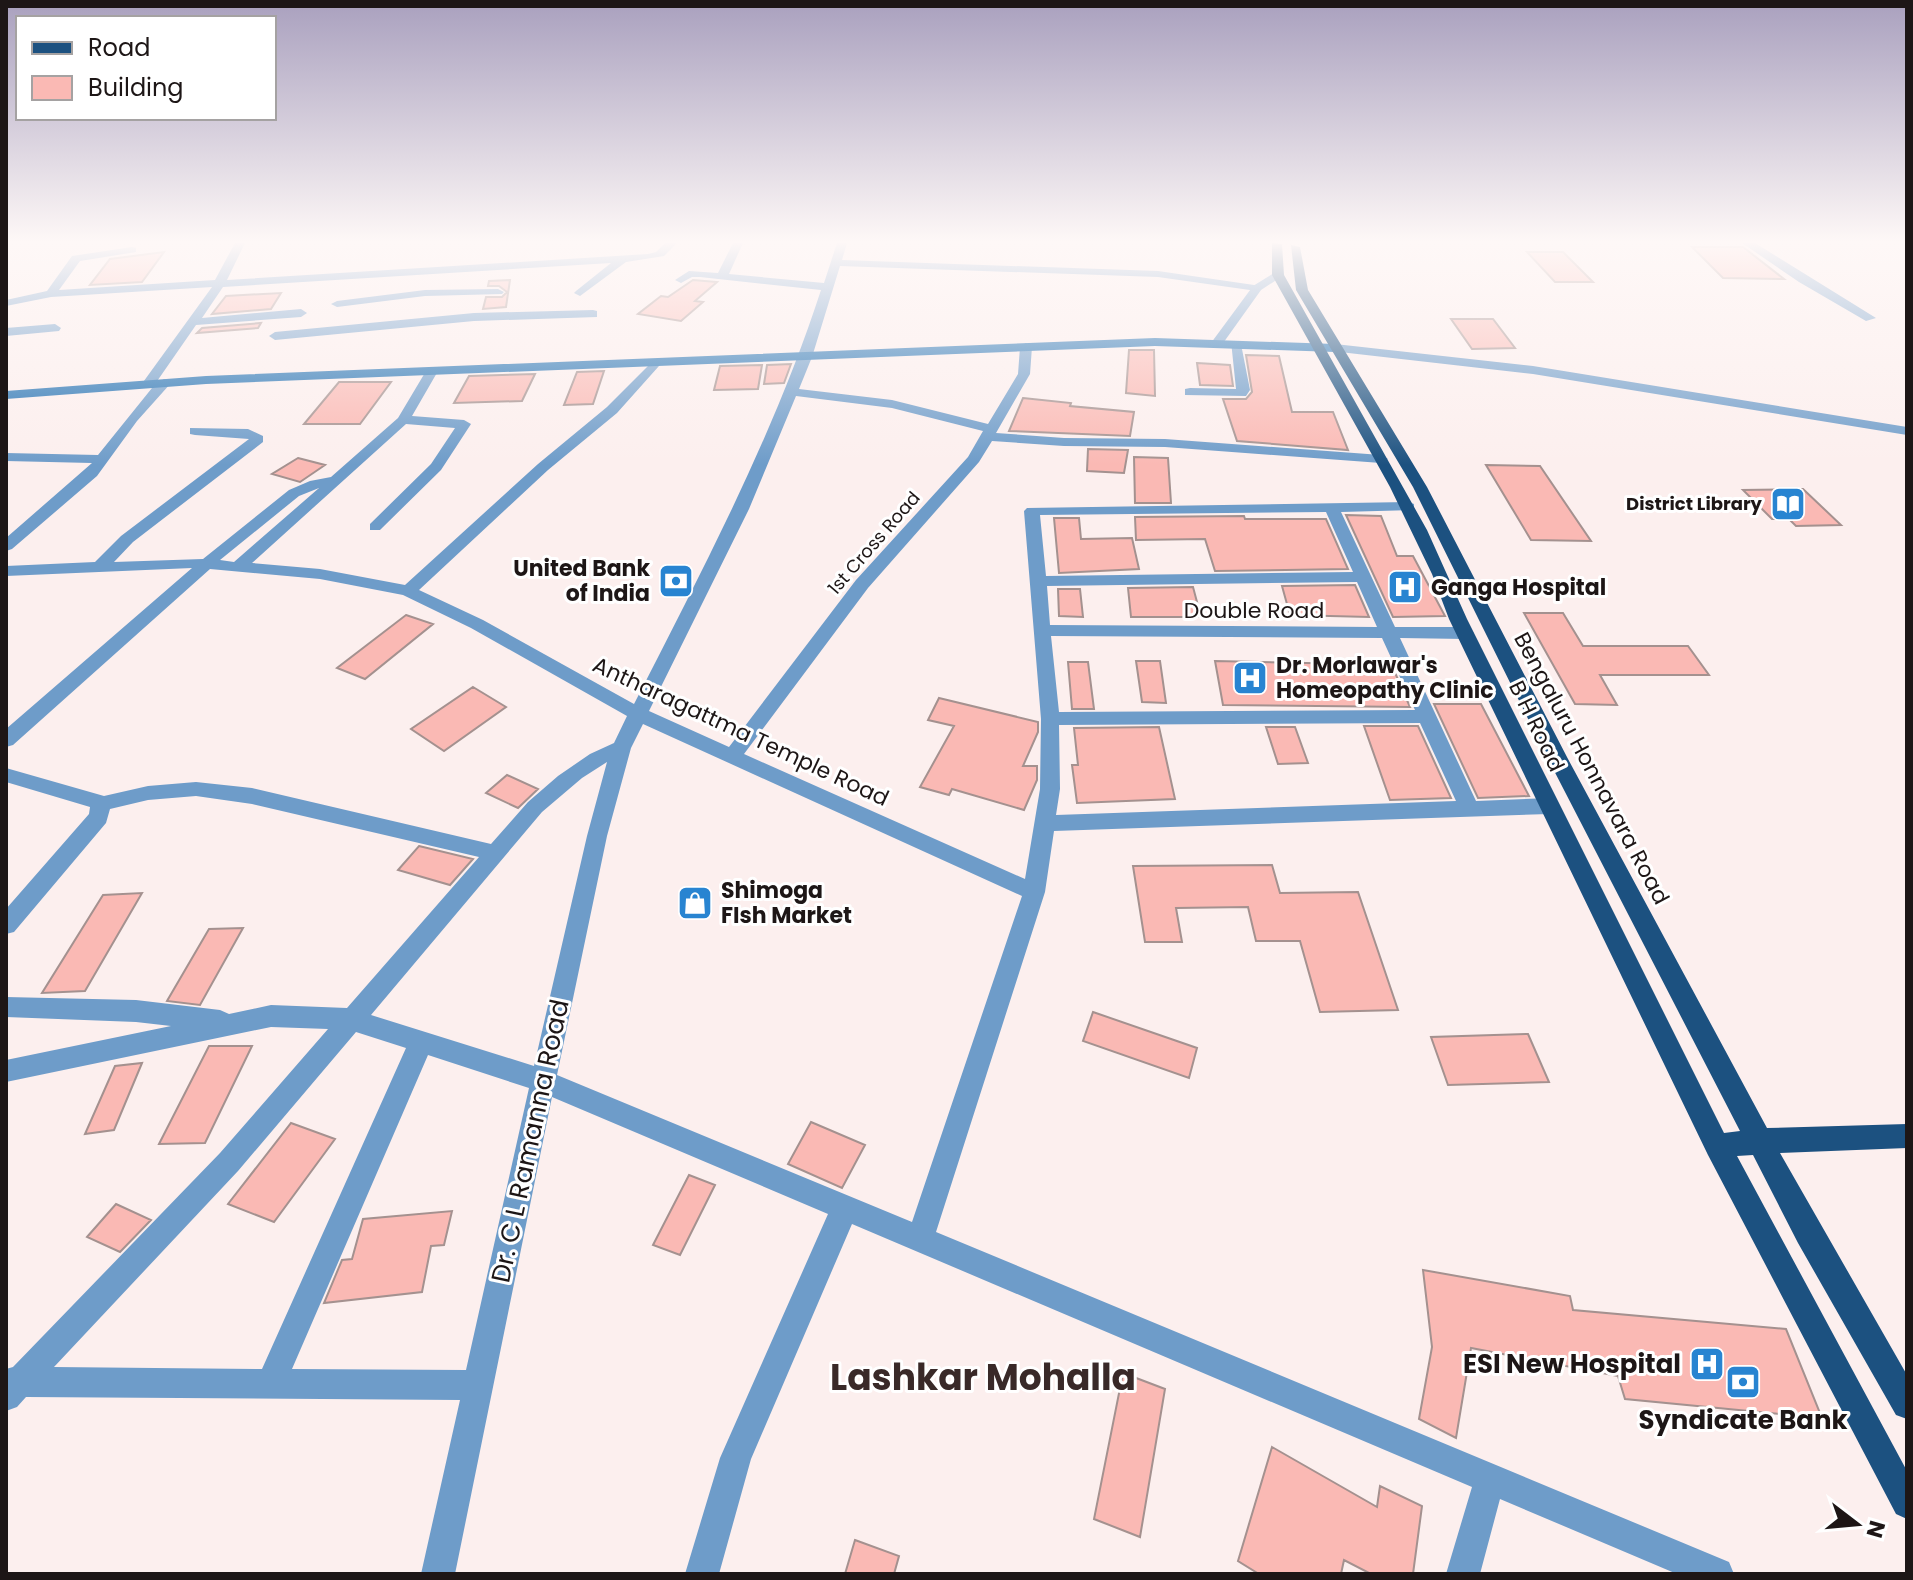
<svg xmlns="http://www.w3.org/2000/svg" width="1913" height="1580" viewBox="0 0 1913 1580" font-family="Poppins,sans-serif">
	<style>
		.building { fill: #fab9b4; stroke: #a4918f; stroke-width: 2 }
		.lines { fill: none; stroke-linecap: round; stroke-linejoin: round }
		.minor { fill: #6e9cc9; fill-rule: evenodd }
		.tertiary { fill: #6e9cc9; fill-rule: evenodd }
		.secondary { fill: #2170b2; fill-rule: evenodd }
		.primary { fill: #1c5180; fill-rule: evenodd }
		.labels { text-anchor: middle; stroke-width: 6; stroke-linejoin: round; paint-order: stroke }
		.far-poi-label { font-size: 18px; font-weight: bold; fill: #1d1616; stroke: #fff; text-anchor: end }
		.far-street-label { font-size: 18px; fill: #1d1616; stroke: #fff }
		.poi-label { font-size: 22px; font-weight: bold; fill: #1d1616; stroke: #fff; text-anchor: start }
		.street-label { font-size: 22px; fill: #1d1616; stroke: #fff }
		.near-street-label { font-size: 26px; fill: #1d1616; stroke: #fff }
		.near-poi-label { font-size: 26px; font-weight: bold; fill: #1d1616; stroke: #fff; text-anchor: end }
		.near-district-label { font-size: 36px; font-weight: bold; fill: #392928; stroke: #fff }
	</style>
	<rect width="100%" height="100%" fill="#fcefee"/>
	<path class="building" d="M1692,247H1743L1784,279L1723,278Z
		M164,252L142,282L90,285L110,259Z
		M1527,252H1563L1593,282H1555Z
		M510,280L506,307L483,309L486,297H502L507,292L499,286H488L489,281Z
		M693,280L717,282L695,301L703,302L681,321L638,314L661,296L668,297Z
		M281,293L271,309L212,314L226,296Z
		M1451,319H1493L1515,348L1472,349Z
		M261,323L258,328L197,333L202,328Z
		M1129,350H1154L1155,396L1126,393Z
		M1246,355L1279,356L1292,412H1333L1348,450L1237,441L1223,399H1246L1252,392Z
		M1197,363L1230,365L1233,386L1200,385Z
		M791,364L784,383L764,384L767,365Z
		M762,365L758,389L714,390L720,366Z
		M604,371L593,404L564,405L577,372Z
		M535,374L522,401L454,403L469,376Z
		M339,382H391L360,424H304Z
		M1023,398L1071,403L1070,406L1134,412L1130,436L1009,431Z
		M1088,449L1128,450L1124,473L1087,471Z
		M1134,457L1168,458L1171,503H1135Z
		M298,458L325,465L300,482L272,474Z
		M1486,465L1540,466L1591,541L1531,540Z
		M1803,489L1841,525L1796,526L1789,519H1772L1743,490Z
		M1346,515L1381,516L1397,556H1413L1445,616L1393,617Z
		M1244,516L1245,519H1326L1348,569L1215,571L1205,539L1136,540L1135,517Z
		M1054,518H1079L1081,539L1132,538L1139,569L1059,573Z
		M1355,585L1369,617L1290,615L1282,586Z
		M1193,587L1201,617H1131L1128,588Z
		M1058,589H1080L1083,617L1059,616Z
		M1524,613H1563L1583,646H1688L1709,675H1600L1617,705L1575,704Z
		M406,615L433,624L365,679L337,668Z
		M1136,661H1160L1166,703L1142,702Z
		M1215,661L1354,664L1356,669L1393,668L1410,707L1223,705Z
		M1068,662H1088L1094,709H1072Z
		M473,687L506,707L444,751L411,729Z
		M939,698L1038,722V732L1023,766H1037V780L1024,810L952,789L949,795L920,787L954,726L928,720Z
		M1434,704H1481L1529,796L1478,798Z
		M1364,726H1418L1451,798L1390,800Z
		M1159,727L1175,799L1077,803L1072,765H1078L1074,728Z
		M1266,727H1295L1308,763L1278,764Z
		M507,775L538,789L518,808L486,793Z
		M419,846L473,859L450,885L398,870Z
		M1272,865L1280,893L1358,892L1398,1010L1320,1012L1300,941H1256L1248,907L1176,908L1182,942H1145L1133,866Z
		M142,893L85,991L42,993L103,895Z
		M243,928L200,1005L167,1001L209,929Z
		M1093,1012L1197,1048L1189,1078L1083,1041Z
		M1528,1034L1549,1082L1448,1085L1431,1037Z
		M209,1046H252L205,1143L159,1144Z
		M142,1063L114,1130L85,1134L115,1066Z
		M811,1122L865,1145L842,1188L788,1164Z
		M291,1123L335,1139L274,1222L228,1204Z
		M689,1175L715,1185L680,1255L653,1245Z
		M116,1204L151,1220L120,1252L87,1237Z
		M452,1211L444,1245L431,1246L422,1292L324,1303L342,1260L352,1259L363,1219Z
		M1423,1270L1570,1296L1573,1310L1786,1329L1822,1418L1625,1399L1618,1376L1471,1348L1456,1438L1419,1419L1432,1347Z
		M1123,1373L1165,1389L1140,1537L1094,1519Z
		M1272,1447L1377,1507L1380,1486L1422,1506L1413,1574H1371L1344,1560L1341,1574H1259L1238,1561Z
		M855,1540L899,1556L894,1574H845Z"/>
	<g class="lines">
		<path class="minor" d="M235,243H245L227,280L648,254L656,252L665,243H677L664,256L626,262L580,296L574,293L576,291L611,263L223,287L202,318L301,309L307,313L301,317L196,325L153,387L164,379L171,383L137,421L97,476L12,549L6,551V538L92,463L6,461V453L98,455L152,388L141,385L212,287L51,297L6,306V300L47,291L72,256L132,247L136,248V252L80,261L59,290L215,280Z
			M733,243H743L729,274L824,283L837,243H847L842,260L1158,271L1261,286V290L1257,291L1158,277L840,266L812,357L799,389L892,400L988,424L1018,374L1020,347L1026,343L1032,347L1030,374L996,433L1064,438L1165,439L1381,455L1388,459L1381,463L1165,447L1064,446L992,441L979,462L868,588L744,754L1025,879L1040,789L1041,719L1024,511L1027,508L1409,502L1414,504V510L1341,512L1395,627H1465L1474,633L1465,639L1400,638L1476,801L1549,798L1556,801L1559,806L1556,811L1549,814L1054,831L1045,892L936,1232L1729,1562L1734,1574H1677L1500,1499L1480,1574H1446L1472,1487L852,1224L751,1459L719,1574H685L720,1458L828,1214L552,1097L455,1574H421L460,1400L26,1397L17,1407L6,1411V1369L13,1367L220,1153L328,1029L271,1027L6,1082V1060L171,1026L136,1022L6,1017V997L136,1000L220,1010L229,1014L271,1005L347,1008L479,857L252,804L196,796L148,800L110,809L106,823L14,932L6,934V909L89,814L90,807L6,782V768L104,796L148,786L196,782L252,788L491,844L528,802L558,776L590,754L614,743L627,716L471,628L403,595L320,579L210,569L13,745L6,747V729L192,568L6,576V566L95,562L121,536L249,439L195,435L190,434V428L248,429L263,436V442L133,542L114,562L203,559L289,490L310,481L331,477L398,418L426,371L432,367L438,371L412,416L464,420L471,424L441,470L380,530H370V524L431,464L455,428L406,424L252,563L320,569L405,585L538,464L607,407L655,359L661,363L659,366L617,413L548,470L419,590L483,620L634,704C703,569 774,435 821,290L700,277H692L681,283L675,280L689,271L718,273ZM796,396L892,408L983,431L968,457L856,580L729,747L649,711L749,509ZM319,488L234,562L220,560L299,496ZM1326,512L1353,572L1046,576L1040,515ZM1357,582L1377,627L1050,625L1047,586ZM1051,636L1382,638L1415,710L1059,712ZM1420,723L1456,801L1056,815L1060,789L1059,725ZM643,724L1022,896L912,1222L557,1075L607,836L631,748ZM607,762L587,836L534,1066L371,1015L542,812L582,778ZM356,1032L406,1048L262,1369L54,1367L238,1171ZM428,1055L529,1088L466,1370L292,1369Z
			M1742,243H1755L1876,318L1866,321L1799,282Z
			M498,289L504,292L502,294L425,296L337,307L331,304L337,301L425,290Z
			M593,310L597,311V317L474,321L275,340L269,336L275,332L474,313Z
			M55,324L61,328L59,331L6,336V328Z
			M1231,341L1241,344L1250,390L1246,396L1185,395V389L1190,388L1236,389Z"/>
		<path class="tertiary" d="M1274,273L1284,275L1261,290L1221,346H1213L1211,343L1253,286Z
			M1335,344L1533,366L1907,427V435L1533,374L1331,351L1329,348Z"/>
		<path class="secondary" d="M1155,338L1335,344L1341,348L1335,352L1155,346L206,384L6,399V391L206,376Z"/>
		<path class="primary" d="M1272,243L1282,244L1284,275L1427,530L1467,619L1724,1133L1740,1131L1548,759L1413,487L1296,290L1291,245L1300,247L1308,290L1427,487L1568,759L1767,1128L1907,1124V1148L1780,1153L1907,1375V1419L1896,1415L1798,1243L1753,1155L1737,1156L1907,1471V1519L1896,1514L1708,1155L1449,619L1432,574L1390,487L1272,275Z"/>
	</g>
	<linearGradient id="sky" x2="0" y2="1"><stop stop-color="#a9a0be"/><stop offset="0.52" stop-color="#fef8f7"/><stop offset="1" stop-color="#fef8f7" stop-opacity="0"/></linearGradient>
	<rect width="1913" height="465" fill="url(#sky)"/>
	<defs>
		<g id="library-square" transform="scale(1.8)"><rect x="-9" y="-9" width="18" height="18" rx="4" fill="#2884d1" stroke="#fff"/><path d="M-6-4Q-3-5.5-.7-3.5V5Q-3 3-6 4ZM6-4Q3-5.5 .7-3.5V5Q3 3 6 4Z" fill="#fff"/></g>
		<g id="bank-square" transform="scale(1.8)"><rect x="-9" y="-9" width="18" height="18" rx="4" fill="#2884d1" stroke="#fff"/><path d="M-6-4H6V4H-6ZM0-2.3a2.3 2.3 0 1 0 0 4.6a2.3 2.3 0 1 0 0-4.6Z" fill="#fff"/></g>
		<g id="hospital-square" transform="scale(1.8)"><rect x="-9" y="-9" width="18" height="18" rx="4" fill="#2884d1" stroke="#fff"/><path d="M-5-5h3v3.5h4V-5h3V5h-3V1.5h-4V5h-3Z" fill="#fff"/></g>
		<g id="shop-square" transform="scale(1.8)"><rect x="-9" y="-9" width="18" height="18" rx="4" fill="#2884d1" stroke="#fff"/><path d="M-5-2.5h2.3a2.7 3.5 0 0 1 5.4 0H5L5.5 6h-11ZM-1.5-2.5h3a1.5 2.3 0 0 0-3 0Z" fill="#fff"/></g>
	</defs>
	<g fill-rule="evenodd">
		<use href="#library-square" x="1788" y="504"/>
		<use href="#bank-square" x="676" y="581"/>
		<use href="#hospital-square" x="1405" y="587"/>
		<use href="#hospital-square" x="1250" y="678"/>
		<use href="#shop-square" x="695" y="903"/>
		<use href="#hospital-square" x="1707" y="1364"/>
		<use href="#bank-square" x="1743" y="1382"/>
	</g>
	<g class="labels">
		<g class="far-poi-label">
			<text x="1762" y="510">District Library</text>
		</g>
		<g class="far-street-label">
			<text transform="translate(874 543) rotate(-49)" y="6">1st Cross Road</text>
		</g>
		<g class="poi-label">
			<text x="650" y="576" text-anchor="end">United Bank<tspan x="650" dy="25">of India</tspan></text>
			<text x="1431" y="595">Ganga Hospital</text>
			<text x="1276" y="673">Dr. Morlawar's<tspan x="1276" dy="25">Homeopathy Clinic</tspan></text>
			<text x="721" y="898">Shimoga<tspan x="721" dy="25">FIsh Market</tspan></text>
		</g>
		<g class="street-label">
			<text x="1254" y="618">Double Road</text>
			<text transform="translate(1537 726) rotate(64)" y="8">B H Road</text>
			<text transform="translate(741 731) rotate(25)" y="8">Antharagattma Temple Road</text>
			<text transform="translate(1592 768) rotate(62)" y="8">Bengaluru Honnavara Road</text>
		</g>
		<g class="near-street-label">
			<text transform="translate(530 1141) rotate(-78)" y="9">Dr. C L Ramanna Road</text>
		</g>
		<g class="near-poi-label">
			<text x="1681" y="1373">ESI New Hospital</text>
			<text x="1743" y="1429" text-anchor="middle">Syndicate Bank</text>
		</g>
		<g class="near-district-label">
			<text x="983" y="1390">Lashkar Mohalla</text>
		</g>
	</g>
	<rect width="1913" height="1580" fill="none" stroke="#1d1616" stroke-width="16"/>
	<rect x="16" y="16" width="260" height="104" fill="#ffffff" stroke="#a5a2a2" stroke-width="2"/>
	<rect x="32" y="42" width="40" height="12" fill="#1c5180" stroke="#a5a2a2" stroke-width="2"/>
	<text x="88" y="56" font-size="24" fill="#1d1616">Road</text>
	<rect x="32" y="76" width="40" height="24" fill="#fab9b4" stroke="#a5a2a2" stroke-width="2"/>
	<text x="88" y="96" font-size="24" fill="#1d1616">Building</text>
	<g transform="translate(1857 1524) rotate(106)" stroke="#ffffff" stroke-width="6" paint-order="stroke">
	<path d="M0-6L14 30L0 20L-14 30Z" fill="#1d1616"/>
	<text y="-12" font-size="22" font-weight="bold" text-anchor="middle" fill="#1d1616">N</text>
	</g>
</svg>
